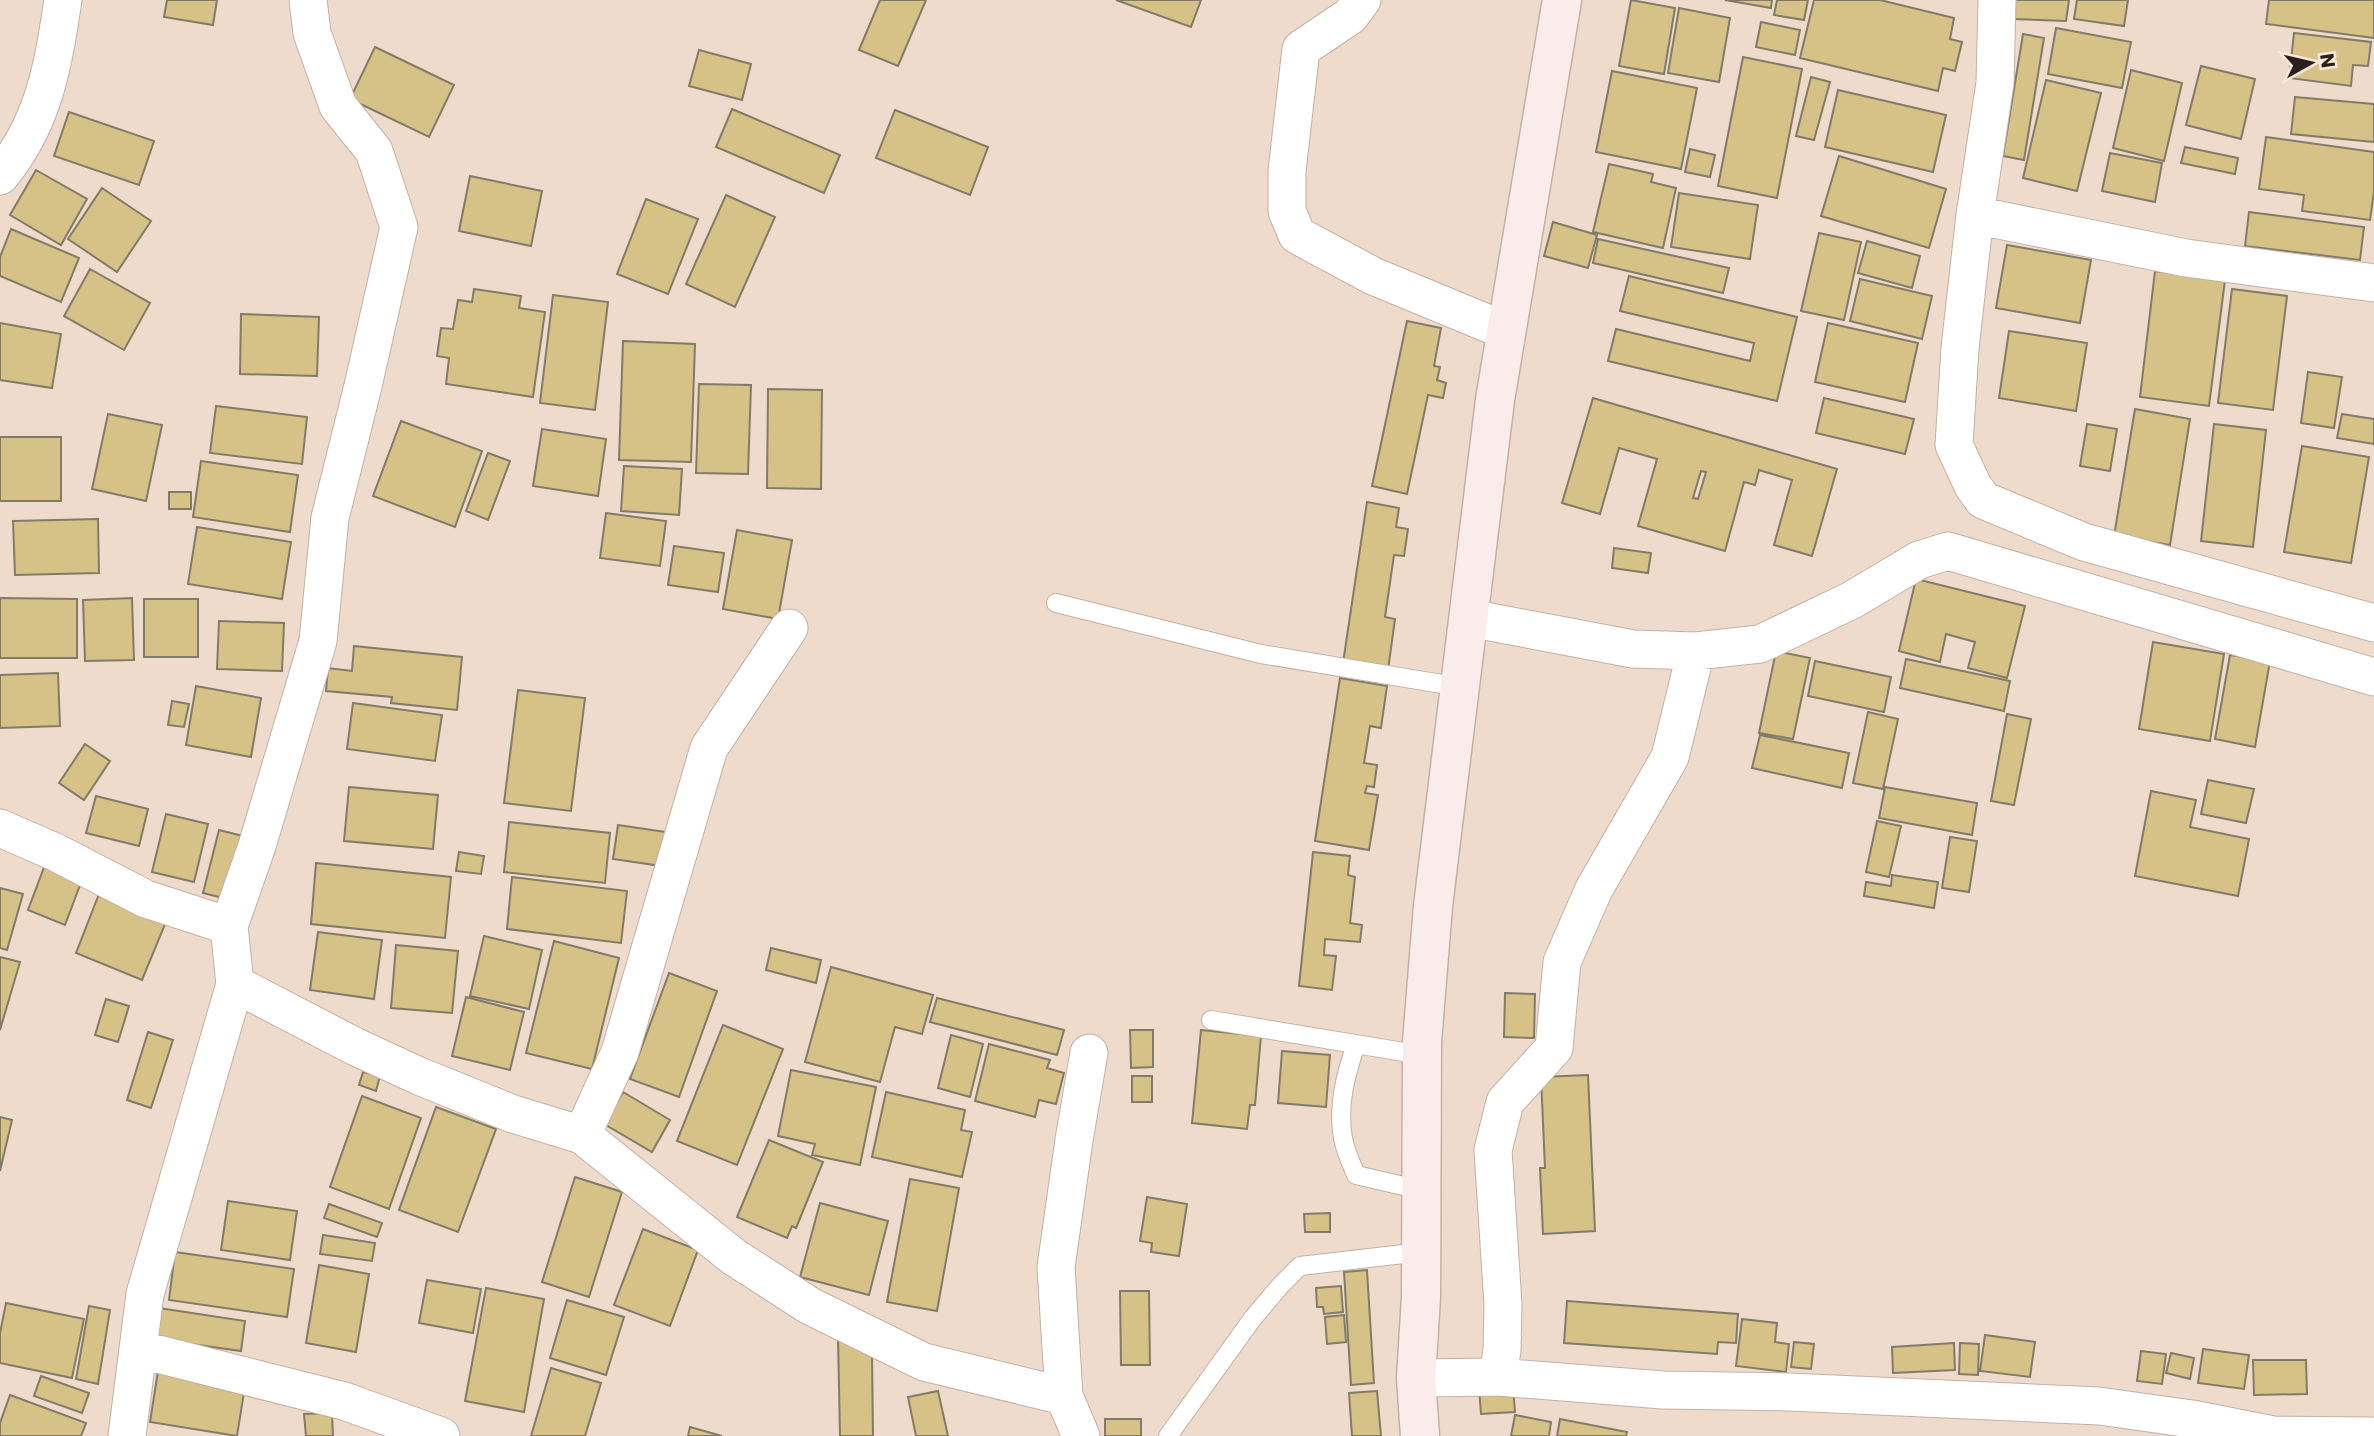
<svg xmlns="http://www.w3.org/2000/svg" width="2374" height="1436" viewBox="0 0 2374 1436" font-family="Poppins,sans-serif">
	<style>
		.building { fill: #d6c186; stroke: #827b68; stroke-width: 2; fill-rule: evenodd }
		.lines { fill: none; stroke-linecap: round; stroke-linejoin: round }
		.lane-casing { stroke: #c4b1a3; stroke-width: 20 }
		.street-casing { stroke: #c4b1a3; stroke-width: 39 }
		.secondary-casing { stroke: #c4b1a3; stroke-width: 41 }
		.lane { stroke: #fff; stroke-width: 18 }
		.street { stroke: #fff; stroke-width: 37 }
		.secondary { stroke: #faecea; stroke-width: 38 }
	</style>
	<rect width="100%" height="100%" fill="#efdbcc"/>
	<path class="building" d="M167,0H217L213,25L164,17Z
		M880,0H926L898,66L859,50Z
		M1116,0H1201L1191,27Z
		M1631,0L1675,8L1664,74L1619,66Z
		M1725,0H1772L1771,8Z
		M1777,0H1808L1804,20L1774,15Z
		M1814,0H1880L1954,18L1950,39L1962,42L1955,71L1943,68L1938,91L1800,58Z
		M2013,0H2069L2066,21L2013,19Z
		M2077,0H2128L2124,26L2074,19Z
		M2269,0H2374V38L2266,24Z
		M1679,8L1730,18L1719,82L1668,73Z
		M1761,22L1800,30L1795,55L1756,47Z
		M2056,28L2131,42L2122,88L2048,74Z
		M2294,33L2371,42L2368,66L2353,65L2351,86L2289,78Z
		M2023,34L2044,38L2024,160L2003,156Z
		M375,47L454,85L429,137L350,99Z
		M699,50L751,64L742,100L689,86Z
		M1743,57L1802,69L1777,198L1718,186Z
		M2201,66L2255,79L2241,139L2186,125Z
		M2131,70L2182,83L2164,161L2113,148Z
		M1612,71L1697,88L1681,169L1596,152Z
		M1811,77L1830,82L1814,140L1796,136Z
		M2046,80L2101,93L2077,191L2023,178Z
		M1838,90L1946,115L1933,172L1825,147Z
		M2295,97L2374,104V142L2291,134Z
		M732,109L840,155L824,193L716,147Z
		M895,110L988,147L970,195L876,158Z
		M69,112L154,141L139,185L54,156Z
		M2266,137L2374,152V192L2370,220L2302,211L2304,195L2259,189Z
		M2185,147L2238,158L2235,174L2181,163Z
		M1690,149L1715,155L1710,177L1685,172Z
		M2110,153L2162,163L2155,202L2102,191Z
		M1839,156L1946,189L1929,248L1821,216Z
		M1609,164L1653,174L1651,182L1676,188L1663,248L1593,232Z
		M36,170L87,199L61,245L10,215Z
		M470,176L542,191L531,246L459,231Z
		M102,188L151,221L117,272L68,239Z
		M1679,193L1758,205L1750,259L1671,247Z
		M726,195L775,217L735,307L686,284Z
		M646,199L698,219L668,294L617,274Z
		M2249,212L2364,227L2360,260L2245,246Z
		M1553,222L1597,235L1588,268L1544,256Z
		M11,229L79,258L61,302L0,276V257Z
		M1819,233L1861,242L1844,320L1801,311Z
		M1598,239L1729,268L1723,293L1593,263Z
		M1867,241L1920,256L1912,288L1858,273Z
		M2007,245L2091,260L2080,323L1996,308Z
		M90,269L150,303L124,350L64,316Z
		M2155,271L2225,280L2209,406L2140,397Z
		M1629,276L1797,317L1777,401L1608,361L1616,329L1750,361L1754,343L1620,311Z
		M1860,279L1932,296L1922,339L1850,321Z
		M474,289L521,296L519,308L545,312L533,397L446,384L449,358L437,356L441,328L453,329L458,300L472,302Z
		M2232,289L2287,296L2273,410L2218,403Z
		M553,295L608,302L595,410L540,403Z
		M241,314L319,317L317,376L240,374Z
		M1407,321L1441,328L1434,366L1440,367L1437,380L1446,383L1443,398L1428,395L1407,494L1372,486Z
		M0,323L61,334L52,388L0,380Z
		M1828,323L1918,343L1905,402L1815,382Z
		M2009,331L2087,343L2076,411L1999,398Z
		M623,341L695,344L691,462L619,460Z
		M2308,372L2342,377L2334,428L2301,423Z
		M699,384L751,385L748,474L696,473Z
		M768,389L822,390L821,489L767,488Z
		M1593,398L1837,469L1812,556L1774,545L1792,480L1759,470L1755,485L1744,482L1725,551L1638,526L1657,459L1619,448L1600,514L1562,503ZM1701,471L1706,472L1698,499L1693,498Z
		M1824,398L1914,419L1905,454L1816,433Z
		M216,406L307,417L302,464L210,453Z
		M2135,409L2190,419L2170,545L2114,536Z
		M108,414L162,425L146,501L92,489Z
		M2342,414L2374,419V444L2337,438Z
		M401,421L482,451L455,527L373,496Z
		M2087,424L2117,429L2110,471L2080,466Z
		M2214,424L2266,430L2253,547L2201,541Z
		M542,429L606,439L598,496L533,486Z
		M0,437H61V501H0Z
		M2302,446L2369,457L2351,563L2284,552Z
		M488,453L510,461L488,520L466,511Z
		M201,461L298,475L290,532L193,517Z
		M624,466L682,469L679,515L621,511Z
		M169,492H191V509H169Z
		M1367,502L1399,508L1396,527L1408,529L1404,556L1394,555L1385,617L1395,619L1388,670L1343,663Z
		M606,513L666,521L660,566L600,558Z
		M98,519L99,573L15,575L13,521Z
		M197,527L291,542L282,599L188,584Z
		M737,530L792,540L778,619L723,609Z
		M674,546L724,553L718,592L668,585Z
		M1614,548L1651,553L1648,573L1612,568Z
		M1916,579L2025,606L2007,678L1968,668L1975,642L1946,634L1940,662L1899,651Z
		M0,598L77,599V658H0Z
		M132,598L134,660L85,661L83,600Z
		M144,599H198V657H144Z
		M219,621L284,623L282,671L217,669Z
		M2153,642L2224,654L2210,741L2139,729Z
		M354,646L462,657L457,710L391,703L392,697L326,691L328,668L352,671Z
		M1776,651L1810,658L1793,739L1759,733Z
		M2230,655L2270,661L2255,747L2215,739Z
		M1906,659L2010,681L2004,711L1900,688Z
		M1815,661L1891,677L1884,712L1808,696Z
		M58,673L60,726L0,728V675Z
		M1340,678L1387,686L1381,728L1370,726L1364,763L1377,765L1374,787L1367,786L1365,793L1378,795L1369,850L1315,841Z
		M196,686L261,698L251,757L186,745Z
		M518,690L585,698L571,811L504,803Z
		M172,701L189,704L184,727L168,725Z
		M353,703L442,715L435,761L347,749Z
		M1868,712L1898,719L1883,789L1853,783Z
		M2007,714L2031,719L2014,805L1991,801Z
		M1760,735L1849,753L1842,788L1752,768Z
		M85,744L110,761L84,800L59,783Z
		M2208,780L2254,789L2246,823L2201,814Z
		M349,787L438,795L433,849L344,841Z
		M1885,787L1977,803L1972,835L1879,818Z
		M2151,791L2196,800L2190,827L2249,839L2238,896L2135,876Z
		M96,796L148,809L139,846L86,833Z
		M166,814L208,824L194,882L152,872Z
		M1877,821L1901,826L1889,877L1866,872Z
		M509,822L610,833L605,883L504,872Z
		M618,825L673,833L668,867L613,859Z
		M219,830L243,836L227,899L203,893Z
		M1950,837L1977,841L1969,892L1942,888Z
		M459,852L484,856L481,874L456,871Z
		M1313,852L1350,856L1348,875L1355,877L1350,923L1362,925L1360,942L1325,939L1324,955L1336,956L1332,990L1299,986Z
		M46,862L83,877L65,925L28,910Z
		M316,863L451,877L445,938L311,924Z
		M1892,875L1938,882L1934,908L1864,896L1866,882L1891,886Z
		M512,877L627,891L621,943L507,929Z
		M0,888L23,894L7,950L0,948Z
		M101,889L168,917L142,980L76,953Z
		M318,932L382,940L374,999L310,990Z
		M484,936L542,950L529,1009L470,996Z
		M554,941L619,958L592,1069L526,1053Z
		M396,945L458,951L452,1013L391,1008Z
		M771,948L821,960L816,983L766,970Z
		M0,957L20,962L0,1030Z
		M831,967L933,995L922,1034L895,1027L880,1082L805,1062Z
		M669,973L717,991L679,1097L630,1079Z
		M1505,993L1535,994L1534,1038L1504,1037Z
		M466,997L524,1012L510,1070L452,1056Z
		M937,998L1064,1030L1057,1055L930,1022Z
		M106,999L129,1006L118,1042L95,1035Z
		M723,1025L783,1049L737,1165L677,1141Z
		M1130,1030H1153V1067L1131,1068Z
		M1201,1030L1261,1036L1255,1105H1250L1247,1129L1192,1123Z
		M148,1032L173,1040L151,1108L127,1100Z
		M951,1035L983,1044L970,1097L938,1088Z
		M989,1044L1050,1060L1047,1068L1064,1073L1056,1104L1039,1100L1035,1117L975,1101Z
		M1282,1051L1330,1055L1326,1107L1278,1103Z
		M791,1070L876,1087L860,1165L812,1155L815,1144L778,1136Z
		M363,1072L380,1076L376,1091L359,1085Z
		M1588,1075L1595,1231L1543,1234L1540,1168H1545L1541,1077Z
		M1132,1076H1152V1102H1132Z
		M623,1092L670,1120L652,1152L604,1124Z
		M886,1092L965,1110L961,1130L972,1132L962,1177L872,1157Z
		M362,1096L421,1118L389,1209L330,1187Z
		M436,1107L496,1129L458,1232L399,1210Z
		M0,1117L12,1120L0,1171Z
		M769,1140L823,1162L796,1228L792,1226L787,1238L737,1217Z
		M575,1177L622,1192L589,1297L542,1282Z
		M910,1179L959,1188L937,1311L887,1302Z
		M1147,1197L1187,1204L1179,1256L1151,1252L1152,1243L1140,1241Z
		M228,1201L297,1211L290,1260L221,1250Z
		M820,1203L888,1221L869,1295L800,1277Z
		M329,1204L382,1223L377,1237L324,1218Z
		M1330,1213V1232H1305L1304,1214Z
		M643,1229L698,1250L670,1326L614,1305Z
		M323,1235L375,1243L372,1261L320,1254Z
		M175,1252L294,1269L287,1317L169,1300Z
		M319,1265L369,1274L356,1352L306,1343Z
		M1367,1270L1374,1383L1351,1385L1344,1272Z
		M427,1280L481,1289L473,1333L419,1323Z
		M1341,1286L1343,1312L1324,1314L1323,1307H1317L1316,1288Z
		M486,1288L544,1299L524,1412L465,1401Z
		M1120,1291H1149L1150,1365H1121Z
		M567,1300L624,1317L606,1375L550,1358Z
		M1567,1301L1738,1314L1736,1343L1718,1342L1717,1354L1564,1343Z
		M6,1303L84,1319L72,1378L0,1363V1333Z
		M89,1306L110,1310L98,1384L76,1379Z
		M159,1308L245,1321L241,1351L155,1339Z
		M1344,1315L1346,1342L1327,1344L1325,1317Z
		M1742,1319L1777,1323L1775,1342L1789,1344L1786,1372L1736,1366Z
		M1985,1335L2035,1342L2030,1377L1980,1371Z
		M838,1338L872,1353L873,1436H840Z
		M1794,1342L1814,1344L1811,1369L1791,1367Z
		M1954,1343L1955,1370L1893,1373L1892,1347Z
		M1960,1343L1979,1344L1978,1375L1959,1374Z
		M2203,1349L2249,1355L2244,1389L2198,1383Z
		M2141,1351L2166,1354L2162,1384L2137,1381Z
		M2171,1353L2194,1358L2190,1379L2166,1373Z
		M2253,1360H2306L2307,1394L2254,1395Z
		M551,1368L601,1383L585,1436H531Z
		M158,1371L245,1386L237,1436L150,1422Z
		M41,1376L89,1393L82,1413L34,1396Z
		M1513,1386L1515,1412L1481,1414L1479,1388Z
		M938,1391L948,1436H916L908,1397Z
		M1377,1391L1381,1436H1352L1349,1393Z
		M10,1395L86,1423L81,1436H0V1423Z
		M332,1413L333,1436H306L304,1414Z
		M1515,1415L1551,1422L1549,1436H1511Z
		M1105,1419H1141V1436H1105Z
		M1560,1419L1627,1432L1626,1436H1557Z
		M690,1427L722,1436H688Z"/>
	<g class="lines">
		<g class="lane-casing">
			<path id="lane" d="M1056,603L1261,654L1460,687
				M1211,1020L1422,1055
				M1356,1044C1346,1074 1337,1105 1343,1138C1345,1150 1351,1163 1356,1175L1421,1190
				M1168,1436L1253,1318L1280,1286L1300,1266L1421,1252"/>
		</g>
		<g class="street-casing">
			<path id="street" d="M1362,0L1350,16L1301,49L1287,171V211L1297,235L1373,276L1506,331
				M1997,0L1995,83L1975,215L1960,348L1954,445L1973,486L1983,500L2084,542L2374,623
				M0,176C44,123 53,66 63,0
				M1975,215L2186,258L2374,283
				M1469,618L1633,649L1696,651L1760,644L1852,600L1919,560L1948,551L2374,677
				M0,828L55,852L146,899L229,926
				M235,984L354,1046L419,1076L513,1114L582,1135L734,1257L810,1306L924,1362L1064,1396
				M582,1135L620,1052L709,748L789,628
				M138,1349L344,1401L441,1436
				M1498,1377L1502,1350L1503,1305L1493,1150L1505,1102L1554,1048L1562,962L1594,889L1670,757L1696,651
				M1416,1378L1498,1377L1663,1390L1789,1392L2099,1406L2192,1419L2273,1435L2374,1436
				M127,1436L145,1294L235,984L229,926L257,846L318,641L330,518L363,386L399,227L374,151L338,106L312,33L308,0
				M1081,1436L1064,1396L1056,1267L1074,1140L1089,1053"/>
		</g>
		<g class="secondary-casing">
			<path id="secondary" d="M1420,1436L1416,1378L1421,1297L1422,1042L1433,906L1495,400L1562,0"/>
		</g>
		<use href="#lane" class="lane"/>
		<use href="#street" class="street"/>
		<use href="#secondary" class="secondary"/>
	</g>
	<g transform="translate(2311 63) rotate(82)" stroke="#fce8d9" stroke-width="5" paint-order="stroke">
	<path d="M0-5L12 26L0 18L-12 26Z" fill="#28211b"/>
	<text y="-10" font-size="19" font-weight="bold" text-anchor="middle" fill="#28211b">N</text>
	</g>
</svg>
